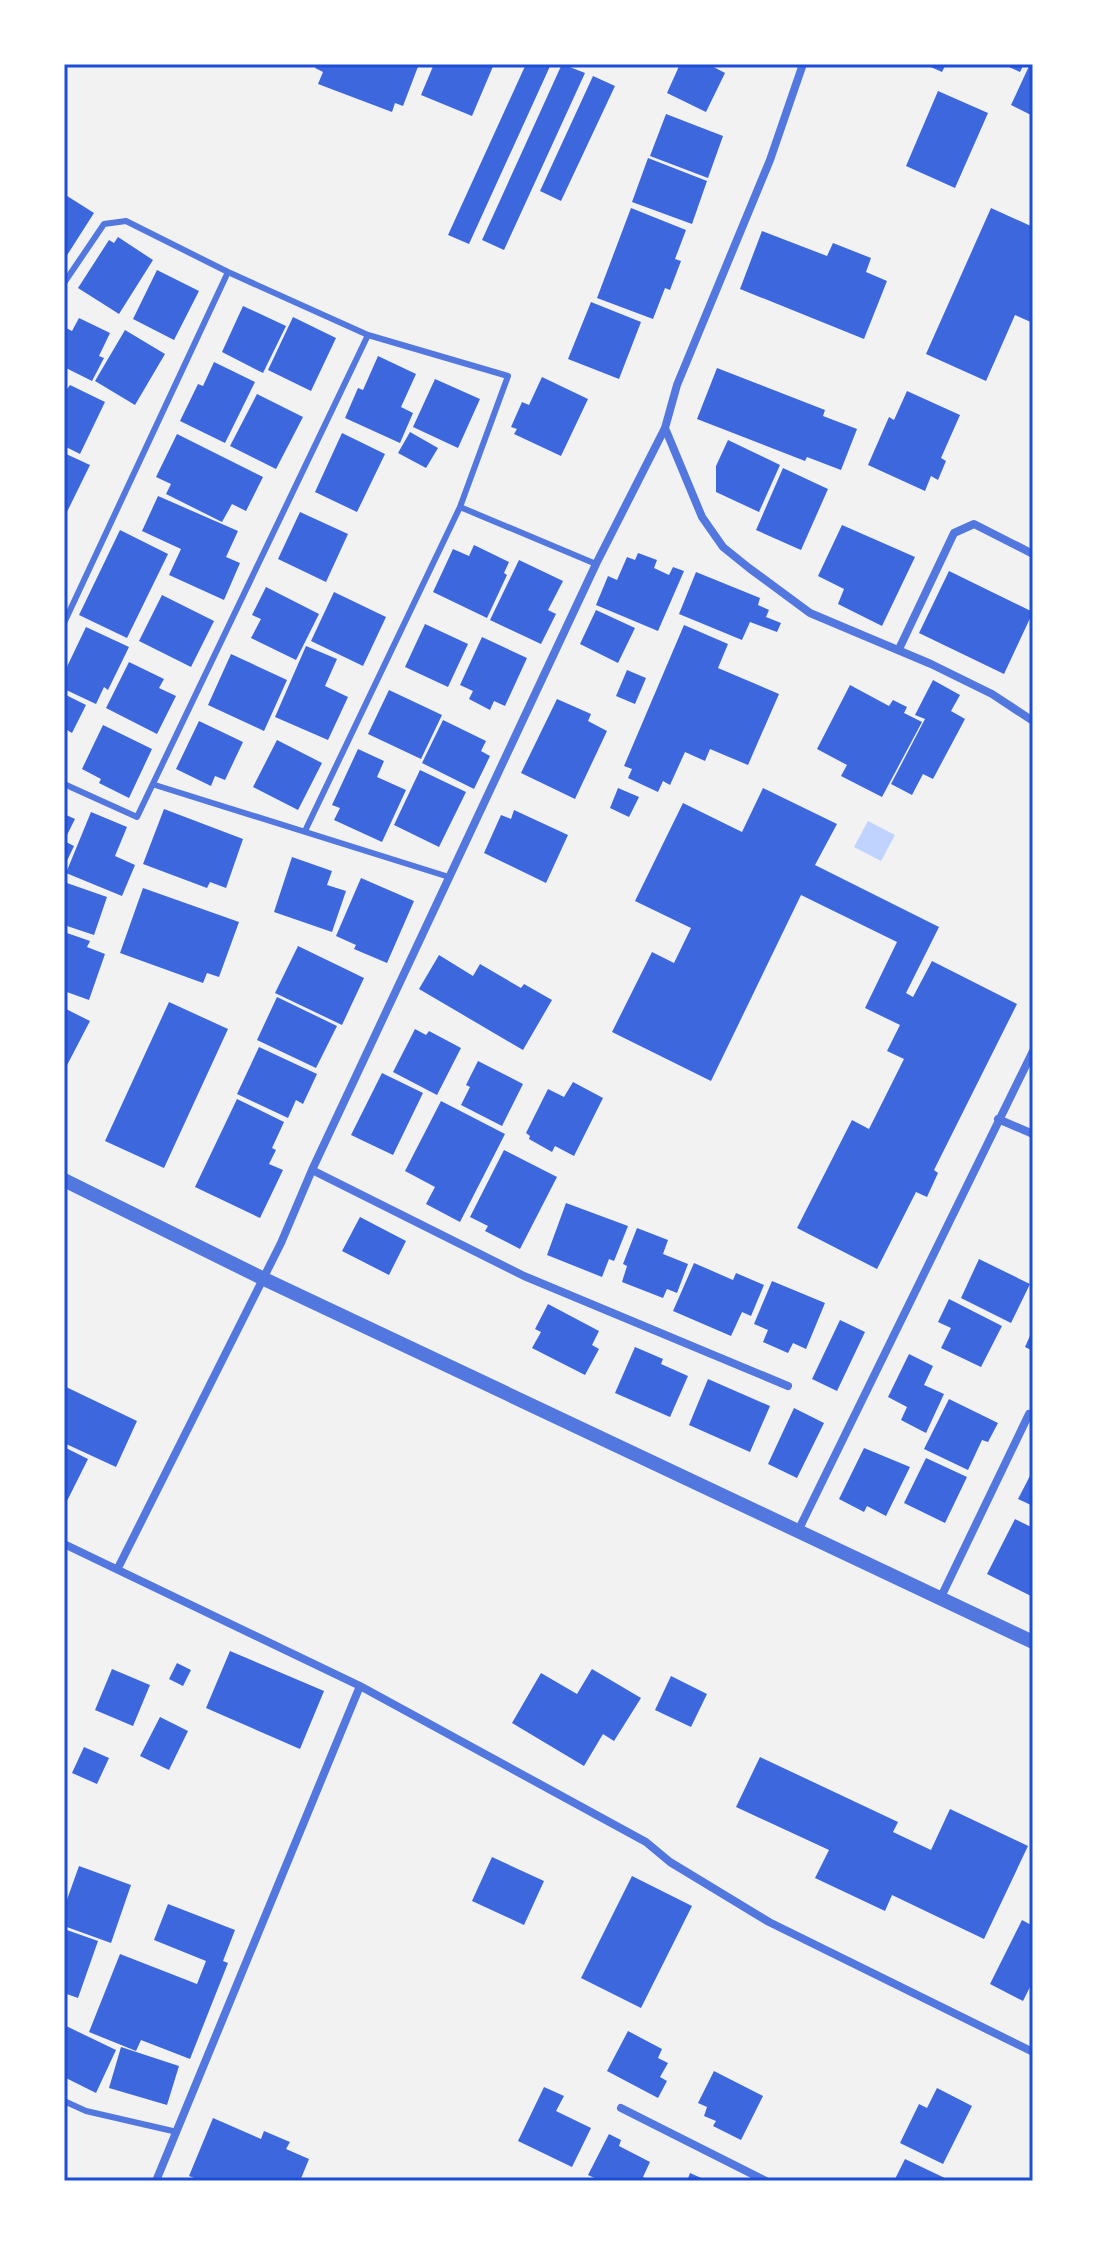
<svg xmlns="http://www.w3.org/2000/svg" width="1097" height="2245" viewBox="0 0 1097 2245" font-family="'Open Sans',sans-serif">
	<style>
		.water { fill: #bfd3fe }
		.building { fill: #3d67dc }
		.lines { fill: none; stroke-linecap: round; stroke-linejoin: round }
		.service { stroke: #5277de; stroke-width: 6 }
		.minor { stroke: #5277de; stroke-width: 8 }
		.tertiary { stroke: #5277de; stroke-width: 14 }
		.neatline { fill: none; stroke: #1d4ed8; stroke-width: 3 }
	</style>
	<rect width="100%" height="100%" fill="#f2f2f2"/>
	<path class="water" d="M868,821L895,835L881,861L854,847Z"/>
	<path class="building" d="M316,64H419L403,106L395,103L392,112L318,84L323,72L315,68Z
		M434,64H494L472,116L421,95Z
		M526,64H551L469,244L448,235Z
		M562,64L585,73L504,250L482,240Z
		M680,64H708L725,73L706,112L667,93Z
		M924,64H946L942,72Z
		M1002,64H1024L1020,72Z
		M1030,64H1033V116L1011,105Z
		M593,76L615,86L561,201L540,191Z
		M938,91L988,113L955,188L906,166Z
		M666,114L723,136L708,178L650,156Z
		M648,158L707,181L692,224L632,202Z
		M64,194L94,213L64,260Z
		M631,208L686,230L675,259L681,261L670,290L665,288L653,319L597,298Z
		M991,208L1033,227V323L1015,315L986,381L926,354Z
		M762,231L827,256L833,243L871,258L866,272L887,281L864,339L740,289Z
		M118,237L153,260L119,314L78,288L109,240L114,243Z
		M157,270L199,291L174,340L133,319Z
		M591,302L641,322L619,379L568,359Z
		M243,306L286,326L263,373L222,352Z
		M293,317L336,338L311,391L268,370Z
		M79,318L110,333L99,356L104,358L92,381L64,367V327L72,331Z
		M125,330L165,354L135,405L95,381Z
		M378,356L416,374L401,407L413,413L400,443L345,418L358,388L363,390Z
		M214,362L255,382L225,443L180,421L198,384L203,386Z
		M717,368L825,410L823,416L857,429L841,470L807,457L805,461L697,419Z
		M542,377L588,399L561,456L514,434L517,429L511,427L522,402L529,405Z
		M435,379L480,399L458,448L413,427Z
		M70,385L105,402L80,454L64,446V388L67,389Z
		M907,391L960,415L941,458L946,461L938,480L931,476L925,491L868,465L889,417L894,420Z
		M257,394L303,417L276,469L230,446Z
		M410,432L438,448L426,468L398,453Z
		M342,433L385,454L357,512L315,492Z
		M177,434L263,477L246,511L232,504L222,522L166,494L171,484L156,477Z
		M728,440L780,465L759,512L716,492V466Z
		M64,453L90,465L64,518Z
		M783,468L828,489L801,550L756,530Z
		M158,496L238,531L226,557L240,563L224,600L169,575L181,549L142,531Z
		M300,512L348,534L326,582L278,559Z
		M842,525L915,557L882,626L838,604L844,589L818,576Z
		M120,530L168,554L127,638L79,615Z
		M474,545L509,562L504,573L507,575L487,618L433,592L453,549L469,556Z
		M638,553L657,560L654,568L669,575L673,567L684,571L658,631L596,605L608,576L617,580L627,557L635,560Z
		M519,560L563,581L548,610L556,614L541,644L490,620Z
		M949,571L1033,612L1004,674L919,633Z
		M696,572L760,598L758,605L769,610L766,617L781,623L777,632L750,622L742,640L679,614Z
		M266,587L319,614L296,660L251,638L261,619L252,615Z
		M334,592L386,617L363,666L311,641Z
		M162,595L214,621L191,667L139,641Z
		M596,610L635,628L618,663L580,644Z
		M425,624L468,644L448,687L405,667Z
		M684,625L728,644L718,668L779,694L748,765L710,749L705,761L685,752L670,785L663,781L658,792L628,778L632,769L624,766Z
		M86,627L129,647L108,690L104,687L96,704L64,689V673Z
		M482,637L527,658L505,706L494,701L490,710L469,699L473,691L460,685Z
		M306,646L337,659L325,686L348,697L328,740L275,717Z
		M231,654L287,680L264,731L208,705Z
		M129,662L164,679L159,688L176,696L157,734L106,708Z
		M627,670L646,678L635,704L616,696Z
		M933,680L960,695L951,711L965,719L933,779L923,774L912,795L891,784L925,719L915,715Z
		M850,685L889,706L893,700L907,707L904,713L922,722L882,797L841,776L847,765L817,749Z
		M389,690L442,715L421,759L368,734Z
		M64,694L86,705L72,733L67,730L64,737Z
		M557,699L591,714L588,721L607,731L575,799L521,773Z
		M443,720L486,741L481,751L490,756L474,789L422,763Z
		M199,721L243,742L225,780L215,776L211,786L176,769Z
		M103,725L152,749L129,798L99,783L101,779L82,769Z
		M277,740L322,763L298,810L253,787Z
		M358,749L384,761L377,777L406,790L382,842L334,820L340,808L332,805Z
		M420,770L466,792L439,847L394,825Z
		M618,788L639,797L629,817L610,808Z
		M763,788L837,824L815,865L939,927L906,993L913,997L932,961L1017,1004L934,1170L938,1173L927,1197L916,1192L877,1269L797,1228L852,1120L869,1129L904,1059L887,1051L900,1025L865,1008L897,942L801,895L711,1081L612,1032L652,952L674,963L691,928L635,901L683,803L742,832Z
		M164,809L243,839L226,888L210,882L207,888L143,864Z
		M514,810L568,835L546,883L484,853L501,815L511,819Z
		M91,812L127,827L115,856L135,865L122,896L66,873Z
		M64,814L75,819L64,841L74,846L64,867Z
		M292,857L332,871L327,885L346,891L332,932L274,912Z
		M361,878L414,901L387,963L354,949L356,945L336,936Z
		M64,882L107,897L94,935L64,925Z
		M143,888L239,922L219,977L207,973L203,983L120,953Z
		M64,932L90,941L87,947L105,954L89,1000L64,991Z
		M298,946L364,978L342,1025L275,993Z
		M439,955L473,976L480,964L521,988L524,984L552,1000L523,1050L419,989Z
		M277,997L337,1026L316,1068L257,1040Z
		M169,1002L228,1029L164,1168L105,1141Z
		M64,1008L90,1021L64,1071Z
		M415,1029L426,1035L429,1031L461,1048L437,1095L393,1072Z
		M259,1047L317,1074L303,1104L296,1100L288,1118L237,1094Z
		M478,1061L523,1084L502,1126L461,1105L470,1087L466,1085Z
		M382,1073L423,1093L393,1155L351,1135Z
		M573,1082L603,1098L574,1156L555,1146L552,1152L529,1139L530,1136L526,1133L548,1089L564,1097Z
		M237,1099L284,1122L272,1148L276,1150L269,1164L283,1170L260,1218L195,1187Z
		M441,1101L505,1134L460,1222L426,1204L435,1187L405,1171Z
		M504,1150L557,1177L520,1249L485,1231L488,1226L470,1217Z
		M566,1203L628,1226L614,1261L609,1259L602,1277L547,1255Z
		M360,1217L406,1241L389,1275L342,1251Z
		M637,1228L668,1240L663,1254L688,1264L677,1293L667,1289L663,1298L622,1282L627,1266L623,1264Z
		M979,1259L1030,1284L1011,1323L961,1298Z
		M694,1263L733,1280L736,1273L764,1285L751,1316L742,1312L731,1336L673,1311Z
		M772,1281L825,1303L806,1349L793,1343L788,1353L763,1342L768,1330L754,1324Z
		M949,1299L1002,1326L981,1367L941,1348L951,1328L938,1322Z
		M548,1304L599,1331L592,1345L599,1349L585,1375L532,1348L541,1332L535,1329Z
		M840,1320L865,1332L837,1391L812,1379Z
		M1033,1329V1351L1025,1347Z
		M635,1347L663,1359L661,1364L688,1376L670,1417L615,1393Z
		M909,1354L933,1366L924,1385L944,1394L926,1433L901,1420L907,1407L888,1397Z
		M708,1379L770,1406L750,1452L689,1425Z
		M64,1386L137,1421L116,1467L64,1443Z
		M949,1399L998,1423L988,1442L982,1440L968,1470L924,1449Z
		M794,1408L824,1423L797,1478L768,1464Z
		M64,1447L88,1459L64,1507Z
		M864,1448L910,1467L886,1516L867,1506L864,1512L839,1499Z
		M926,1458L967,1477L945,1523L904,1503Z
		M1033,1470V1506L1018,1499Z
		M1015,1519L1033,1528V1591L1031,1596L987,1574Z
		M230,1651L324,1691L300,1749L206,1708Z
		M177,1663L191,1670L183,1686L169,1679Z
		M112,1669L150,1685L133,1726L95,1710Z
		M592,1669L641,1698L614,1741L603,1734L584,1766L512,1723L541,1673L577,1694Z
		M671,1676L707,1694L691,1727L655,1710Z
		M160,1717L188,1731L169,1770L140,1756Z
		M84,1747L109,1758L97,1784L72,1773Z
		M760,1757L898,1822L893,1832L931,1850L950,1809L1028,1846L984,1939L892,1895L885,1911L815,1878L829,1850L736,1807Z
		M492,1857L544,1881L524,1925L472,1901Z
		M79,1866L131,1885L111,1943L64,1926V1908Z
		M632,1876L692,1906L641,2008L581,1978Z
		M168,1904L235,1930L223,1961L228,1963L190,2059L141,2040L136,2051L89,2032L120,1954L197,1984L206,1961L154,1940Z
		M1022,1920L1033,1926V1981L1023,2001L990,1984Z
		M64,1929L98,1941L78,1998L64,1993Z
		M64,2025L116,2050L96,2093L64,2077Z
		M628,2031L662,2049L658,2058L668,2063L660,2077L667,2081L658,2098L607,2071Z
		M121,2047L179,2066L167,2105L109,2088Z
		M714,2071L763,2096L741,2140L713,2126L716,2121L704,2116L707,2107L698,2103Z
		M544,2087L564,2096L556,2111L591,2128L572,2167L518,2141Z
		M937,2088L972,2106L943,2164L900,2143L919,2104L927,2108Z
		M213,2118L261,2139L264,2131L290,2142L286,2149L309,2159L300,2181H202L189,2176Z
		M609,2134L621,2140L619,2146L650,2162L643,2177L650,2181H601L588,2175Z
		M905,2159L951,2181H894Z
		M690,2173L708,2181H687Z"/>
	<g class="lines">
		<path class="service" d="M64,283L104,224L126,221L228,272L368,335L508,376L460,507L305,831
			M460,507L596,564
			M64,623L228,272
			M64,784L137,817L368,335
			M155,785L449,877
			M64,2101L86,2111L177,2132"/>
		<path class="minor" d="M665,428L702,517L723,547L749,568L810,613L931,664L992,694L1033,721
			M899,649L954,533L974,524L1033,554
			M998,1119L1033,1134
			M312,1170L524,1276L788,1386
			M798,1531L1033,1051
			M64,1544L360,1686L646,1842L670,1862L769,1922L1033,2052
			M118,1568L281,1243L312,1170L596,564L665,428L677,385L770,160L803,64
			M941,1597L1029,1414
			M621,2108L766,2181
			M156,2181L360,1686"/>
		<path class="tertiary" d="M64,1180L262,1278L1033,1642"/>
	</g>
	<rect width="1097" height="2245" fill="none" stroke="#ffffff" stroke-width="132"/>
	<rect x="66" y="66" width="965" height="2113" class="neatline"/>
</svg>
